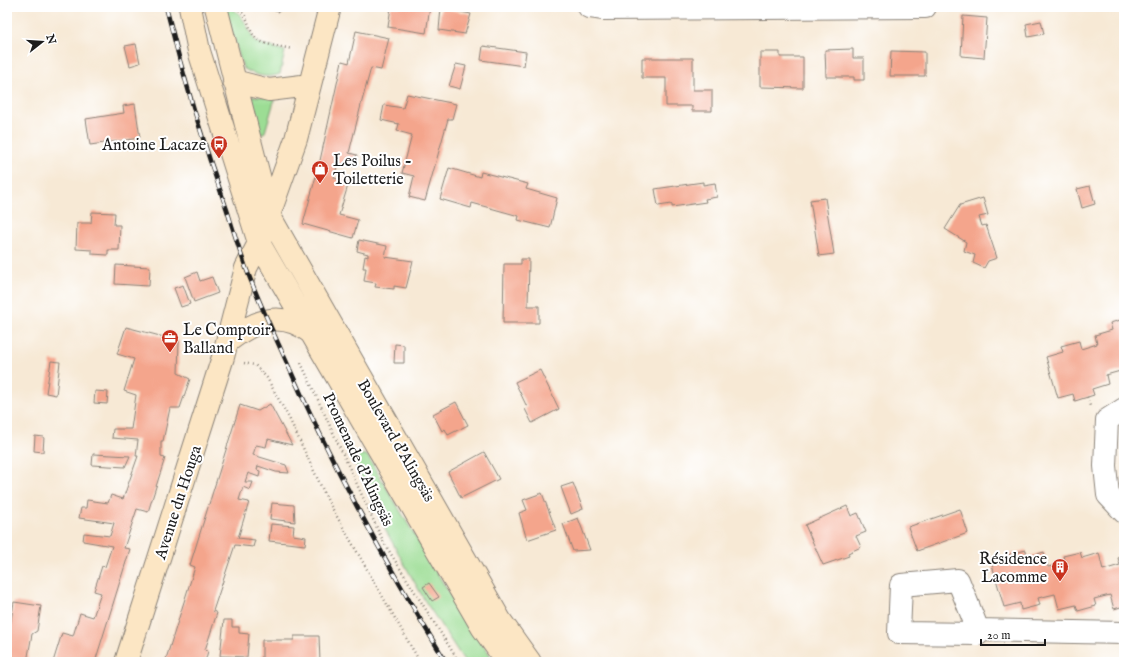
<svg xmlns="http://www.w3.org/2000/svg" width="1131" height="669" viewBox="0 0 1131 669" font-family="'IM FELL English',serif">
	<style>
		.green { fill: #9cdd94; stroke: #5c7c58 }
		.building { fill: #f4a58c }
		.lines { fill: none; stroke-linecap: round; stroke-linejoin: round }
		.street-casing { stroke: #8a8278; stroke-width: 24 }
		.secondary-casing { stroke: #8a8278; stroke-width: 24 }
		.path { stroke: #8a8278; stroke-width: 2.5; stroke-dasharray: 1 3; stroke-linecap: butt }
		.street { stroke: #fff; stroke-width: 22 }
		.secondary { stroke: #fce6c4; stroke-width: 22 }
		.rail-casing { stroke: #1c1c1c; stroke-width: 4.5 }
		.rail { stroke: #fff; stroke-width: 3; stroke-dasharray: 9; stroke-linecap: butt }
		.labels { text-anchor: middle; stroke-width: 4; stroke-linejoin: round; paint-order: stroke }
		.poi-label { font-size: 16px; fill: #1c1c1c; stroke: #fff; text-anchor: end }
		.street-label { font-size: 16px; fill: #1c1c1c; stroke: #fff }
	</style>
	<rect width="100%" height="100%" fill="#fff"/>
	<filter id="ink" filterUnits="userSpaceOnUse"><feTurbulence type="fractalNoise" baseFrequency=".025" numOctaves="2"/><feDisplacementMap in="SourceGraphic" scale="8" xChannelSelector="R" yChannelSelector="G"/><feConvolveMatrix kernelMatrix="1 2 1 2 8 2 1 2 1" color-interpolation-filters="sRGB"/></filter>
	<filter id="wash" filterUnits="userSpaceOnUse"><feTurbulence type="fractalNoise" baseFrequency=".012" numOctaves="4" result="noise"/><feDisplacementMap in="SourceGraphic" scale="16" xChannelSelector="R" yChannelSelector="G"/><feGaussianBlur stdDeviation="0.9" result="paint"/><feColorMatrix in="noise" values="0 0 0 0 0 0 0 0 0 0 0 0 0 0 0 0 0 1.4 0 .05"/><feComposite in="paint" operator="in"/></filter>
	<g filter="url(#wash)">
		<rect width="100%" height="100%" fill="#f7e9d5"/>
		<path class="green" d="M224,7C241,7 248,29 255,42L285,51L280,74C267,79 254,75 243,68Z
			M256,96L275,98L265,132L261,134L252,111L251,97Z
			M351,454L367,455L455,603L495,662H465L425,601L386,531Z"/>
		<g id="blocks">
			<path class="building" d="M269,7H280L279,12L268,9Z
				M391,7H430L426,33L388,27Z
				M441,8L471,14L465,34L439,30Z
				M963,16L987,18L984,58L961,56Z
				M1041,21L1044,34L1028,37L1026,24Z
				M356,31L389,38L381,70L371,68L362,101L349,153L357,155L354,166L338,163L334,178L349,182L339,215L358,220L353,238L303,224L319,165L342,61L349,63Z
				M136,44L140,63L130,66L125,46Z
				M483,46L526,52L524,66L481,60Z
				M853,49V58H864V80H854V77H826L825,50Z
				M891,51L925,52V76H890Z
				M760,52H780V57H803V88L760,87Z
				M642,58H693V90H712V111H692V106H666V78H642Z
				M456,64L466,66L460,89L449,86Z
				M407,94L456,104L452,119H448L425,201L409,197L414,176L402,173L412,135L397,131L399,124L381,120L384,105L403,108Z
				M135,104L140,138L90,145L86,119L124,113L123,106Z
				M449,168L480,177L481,172L528,184L526,189L557,198L550,228L518,220L519,216L472,203L471,208L440,199Z
				M703,182V185L715,183L717,197L705,199L706,202L672,207V204L658,206L655,189Z
				M1090,186L1095,204L1082,208L1077,189Z
				M825,198L834,254L819,256L810,200Z
				M983,198L988,215L979,217L982,226L986,225L997,258L988,261L984,268L973,263L975,255L964,251L966,242L945,229L960,205Z
				M92,212L115,213L114,225H120L119,250H108V255L92,254V250L76,249L77,223H91Z
				M359,240L387,246L385,257L413,261L406,288L394,286V289L375,287L376,283L364,281L366,268H363L365,256L368,257V254L357,251Z
				M521,259H529L528,306H539V323H503L504,264H521Z
				M116,265L150,267L149,286L115,284Z
				M197,272L200,281L212,277L218,293L194,302L185,277Z
				M183,285L190,304L181,307L174,288Z
				M1124,319V370L1106,375L1108,384L1092,389L1094,395L1075,401L1073,394L1058,398L1046,357L1063,352L1061,346L1079,341L1081,349L1097,344L1095,335L1112,330L1110,323Z
				M126,327L179,341L178,373L190,379L180,408H170L163,441H161V457L165,458L148,512L137,509L124,548L130,549L95,662H53L62,633L73,636L80,613L93,617L101,593L94,591L102,566L105,567L112,546L83,541L84,533L110,536L114,523L79,518L81,508H86L87,500L108,503L111,495L123,499L138,456H136L138,440L112,438L113,429H131L136,395L124,391L134,359L117,354Z
				M395,344L404,345V363H394Z
				M51,361L60,362L56,395L46,393Z
				M540,370L559,409L532,423L525,409L527,407L515,382Z
				M95,391L108,392L107,404L94,403Z
				M456,402L468,425L448,435L445,429L442,431L433,414Z
				M270,404L292,445L268,439L266,447L256,445L253,455L286,465L289,473L276,472L258,466L257,470L260,471L259,477L248,473L245,482H253L250,490L243,487L239,500L249,502L238,538L255,540L253,547L235,545L213,611L217,613L205,650L208,651L205,662H165L195,567L190,565L240,405L258,411Z
				M35,436L44,437L43,452L34,451Z
				M484,452L499,479L461,498L448,472Z
				M93,454L130,456L125,467L92,465Z
				M573,483L583,509L571,514L561,487Z
				M542,493L556,530L527,540L519,513L527,510L523,500Z
				M272,503L294,505L295,522L270,519Z
				M847,506L851,516L858,513L866,532L856,536L861,547L848,553L849,556L823,565L805,525Z
				M960,509L968,533L917,551L908,527Z
				M578,518L590,550L573,551L563,524Z
				M271,524L294,526L293,535L306,537L305,545L269,541Z
				M1026,550L1027,557L1044,552L1048,567L1065,563L1063,556L1080,552L1082,558L1099,553L1103,570L1120,565L1118,558L1124,556V606L1114,609L1110,595L1094,599L1096,606L1078,611L1076,605L1059,609L1055,594L1038,598L1040,605L1021,610L1020,603L1004,607L992,565L1009,561L1007,555Z
				M429,583L439,597L432,601L423,587Z
				M14,602L41,606L37,631L32,634L27,662H7V645Z
				M224,620H232V627H239V633L249,634L247,657L220,656Z
				M294,636H319L320,662H262V640H294Z"/>
		</g>
	</g>
	<g filter="url(#ink)">
		<use href="#blocks" fill-opacity="0" stroke="#8a8278" stroke-width="1"/>
		<g class="lines">
			<g class="street-casing">
				<path id="street" d="M589,7L602,9L925,7
					M1124,409L1107,420L1105,466L1108,495L1124,512
					M958,580L978,630V634L899,633L901,585Z
					M978,630L1124,633"/>
			</g>
			<g class="secondary-casing">
				<path id="secondary" d="M190,7L199,51L259,243L482,627L507,662
					M216,7L269,215L500,620L530,662
					M234,81L269,90L310,85
					M227,342C254,321 280,309 310,332
					M126,662L223,357L246,268L259,243L296,139L330,7"/>
			</g>
			<path class="path" d="M239,10C250,17 247,28 255,37C263,46 280,46 292,49
				M244,363L255,365L267,378L289,418L328,501L420,662
				M301,363L384,543L459,662
				M1087,397L1090,406"/>
			<use href="#street" class="street"/>
			<use href="#secondary" class="secondary"/>
			<g class="rail-casing">
				<path id="rail" d="M166,7C183,76 203,143 227,210C233,229 239,249 246,268C257,297 270,326 283,354C330,461 385,563 446,662"/>
			</g>
			<use href="#rail" class="rail"/>
		</g>
	</g>
	<defs>
		<g id="bus-pin" transform="scale(0.9)"><path d="M0 17L-7.5 6A9.5 9.5 0 1 1 7.5 6Z" fill="#c8321e" stroke="#fff"/><path d="M-5-6H5V4H4V6H2V4H-2V6H-4V4H-5ZM-3.5-4V0h7V-4ZM-3.5 1.2v1.5H-2V1.2ZM2 1.2v1.5H3.5V1.2Z" fill="#fff"/></g>
		<g id="shop-pin" transform="scale(0.9)"><path d="M0 17L-7.5 6A9.5 9.5 0 1 1 7.5 6Z" fill="#c8321e" stroke="#fff"/><path d="M-5-2.5h2.3a2.7 3.5 0 0 1 5.4 0H5L5.5 6h-11ZM-1.5-2.5h3a1.5 2.3 0 0 0-3 0Z" fill="#fff"/></g>
		<g id="office-pin" transform="scale(0.9)"><path d="M0 17L-7.5 6A9.5 9.5 0 1 1 7.5 6Z" fill="#c8321e" stroke="#fff"/><path d="M-6-3h4V-5.5h4V-3h4V5H-6ZM-1-4.5V-3h2v-1.5ZM-6 0V1H6V0Z" fill="#fff"/></g>
		<g id="building-pin" transform="scale(0.9)"><path d="M0 17L-7.5 6A9.5 9.5 0 1 1 7.5 6Z" fill="#c8321e" stroke="#fff"/><path d="M-4-6H4V6H1V3H-1V6H-4ZM-2.5-4.3h1.7v1.8h-1.7ZM.8-4.3h1.7v1.8H.8ZM-2.5-1h1.7V.8h-1.7ZM.8-1h1.7V.8H.8Z" fill="#fff"/></g>
	</defs>
	<g fill-rule="evenodd">
		<use href="#bus-pin" x="219" y="144"/>
		<use href="#shop-pin" x="320" y="169"/>
		<use href="#office-pin" x="170" y="338"/>
		<use href="#building-pin" x="1060" y="567"/>
	</g>
	<g class="labels">
		<g class="poi-label">
			<text x="206" y="150">Antoine Lacaze</text>
			<text x="333" y="166" text-anchor="start">Les Poilus -<tspan x="333" dy="18">Toiletterie</tspan></text>
			<text x="183" y="335" text-anchor="start">Le Comptoir<tspan x="183" dy="18">Balland</tspan></text>
			<text x="1047" y="564">Résidence<tspan x="1047" dy="18">Lacomme</tspan></text>
		</g>
		<g class="street-label">
			<text transform="translate(397 440) rotate(60)" y="6">Boulevard d'Alingsäs</text>
			<text transform="translate(359 459) rotate(65)" y="6">Promenade d'Alingsäs</text>
			<text transform="translate(177 502) rotate(-72)" y="6">Avenue du Houga</text>
		</g>
	</g>
	<rect width="1131" height="669" fill="none" stroke="#fff" stroke-width="24"/>
	<g transform="translate(42 42) rotate(73)" stroke="#ffffff" stroke-width="3" paint-order="stroke">
	<path d="M0-3L7 15L0 10L-7 15Z" fill="#1c1c1c"/>
	<text y="-6" font-size="11" font-weight="bold" text-anchor="middle" fill="#1c1c1c">N</text>
	</g>
	<path d="M981 639v6h64v-6" fill="none" stroke="#1c1c1c" stroke-width="2"/>
	<text x="987" y="639" font-size="12" fill="#1c1c1c" stroke="#ffffff" stroke-width="3" paint-order="stroke">20 m</text>
</svg>
